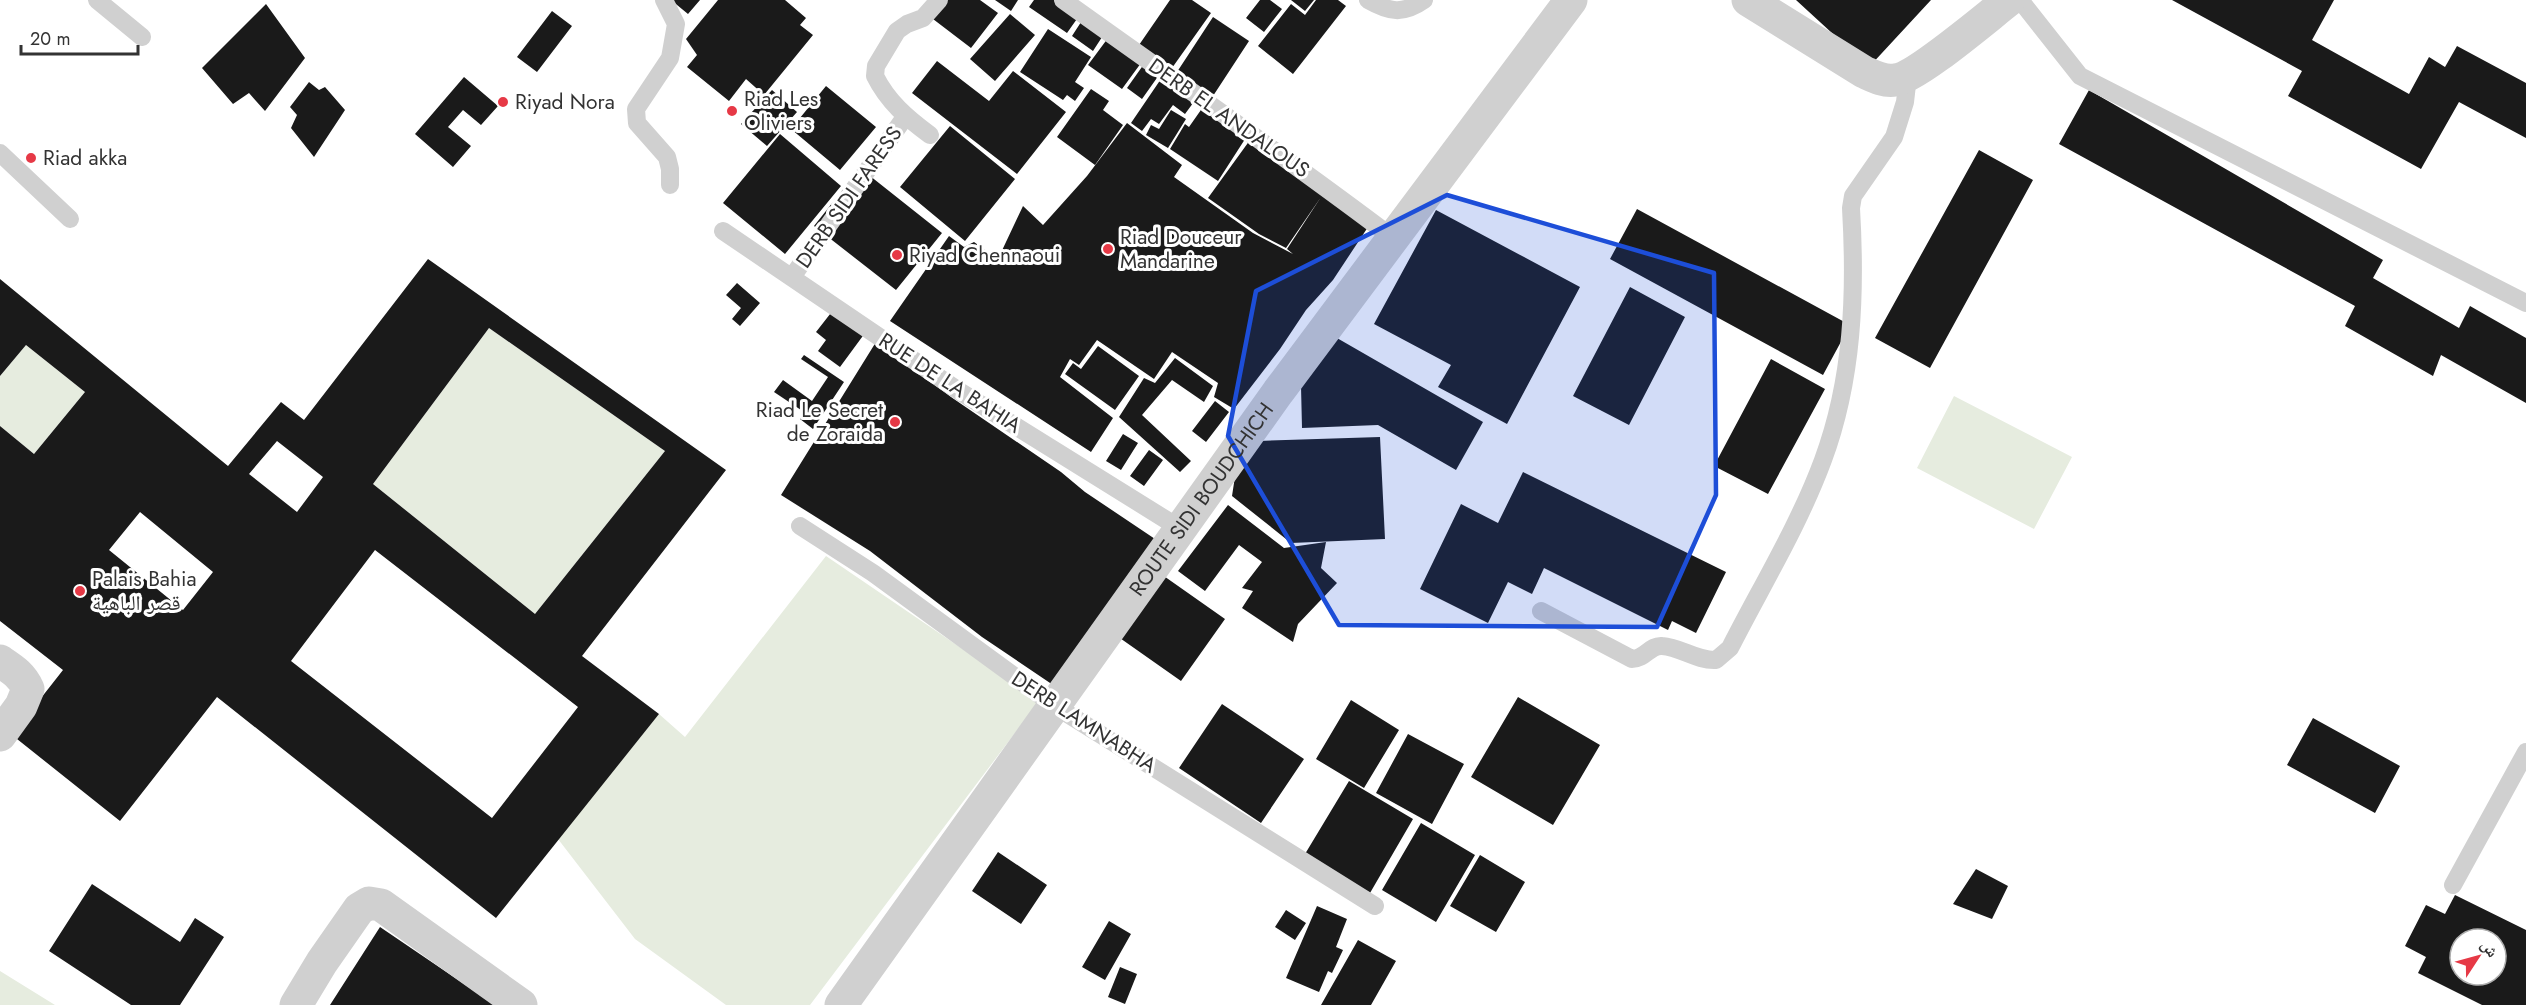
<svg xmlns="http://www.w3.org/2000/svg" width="2526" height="1005" viewBox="0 0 2526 1005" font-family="Jost,'Noto Naskh Arabic',sans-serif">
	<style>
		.green { fill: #e6ecdf }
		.building { fill: #1a1a1a; fill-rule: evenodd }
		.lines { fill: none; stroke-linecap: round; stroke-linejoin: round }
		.service { stroke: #d0d0d0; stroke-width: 18 }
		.minor { stroke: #d0d0d0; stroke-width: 33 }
		.marked { fill: #1d4ed8; fill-opacity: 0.2; stroke: #1d4ed8; stroke-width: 4.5; stroke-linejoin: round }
		.poi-dot { fill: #e63946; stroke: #fff; stroke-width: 2 }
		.labels { text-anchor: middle; stroke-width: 6; stroke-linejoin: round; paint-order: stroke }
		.poi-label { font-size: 21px; fill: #333; stroke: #fff; text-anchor: start }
		.street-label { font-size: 21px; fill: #333; stroke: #fff }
	</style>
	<rect width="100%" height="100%" fill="#fff"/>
	<path class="green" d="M489,328L665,451L535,614L373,484Z
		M26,345L85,392L34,454L0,426V376Z
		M1954,396L2072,457L2034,529L1917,468Z
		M826,556L1039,701L810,1005H726L635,939L558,839L659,714L685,737Z
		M0,971L55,1005H0Z"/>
	<path class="building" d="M671,0H700L688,14Z
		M718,0H785L806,18L800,25L813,35L764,95L746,79L729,101L687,67L697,55L686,39Z
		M947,0H980L998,13L971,48L933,19Z
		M995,0H1018L1011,11Z
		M1034,0H1055L1079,16L1067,33L1029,7Z
		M1170,0H1192L1211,13L1172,68L1139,45Z
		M1260,0H1270L1282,9L1264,32L1246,18Z
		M1291,0H1314L1305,11Z
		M1316,0H1338L1346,6L1293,74L1258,46L1291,4L1305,15Z
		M1796,0H1931L1869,67Z
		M2172,0H2334L2312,40L2409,94L2429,57L2445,67L2457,46L2526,83V138L2459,102L2421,169L2288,96L2302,71Z
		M266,4L305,58L265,111L249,93L233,104L202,68Z
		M552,11L572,26L537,72L517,57Z
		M1010,14L1035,35L995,81L970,59Z
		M1213,17L1249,41L1213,96L1177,72Z
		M1083,19L1104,34L1093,51L1072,36Z
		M1048,29L1091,57L1075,82L1084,88L1075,101L1067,95L1063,100L1020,72Z
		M1108,38L1141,63L1122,89L1088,65Z
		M937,61L989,101L1013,71L1066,112L1017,174L912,93Z
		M1144,64L1159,75L1142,99L1127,88Z
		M1163,76L1196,99L1185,114L1173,105L1159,124L1151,119L1142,131L1131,123Z
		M464,77L498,106L481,125L463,110L448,127L471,146L453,167L415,134Z
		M309,82L319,90L325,87L345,110L314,157L291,128L297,115L290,107Z
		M826,86L876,127L840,170L791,129Z
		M1091,89L1109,101L1103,110L1123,125L1095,165L1057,137Z
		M772,90L797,112L767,146L741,124Z
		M2089,90L2383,260L2373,278L2459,328L2470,306L2526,338V403L2441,355L2433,376L2345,326L2355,306L2059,144Z
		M1203,107L1247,136L1218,181L1170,149L1185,124L1189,127Z
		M1171,110L1186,119L1168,148L1146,135L1151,125L1159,129Z
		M1127,123L1182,165L1174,177L1253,233L1293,254L1287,249L1321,197L1286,248L1259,234L1208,198L1250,140L1368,227L1333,280L1306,310L1280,349L1234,409L1214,397L1218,383L1172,352L1154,379L1097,340L1079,365L1070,359L1060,377L1113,418L1091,452L890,321L949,236L964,247L974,242L998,259L1023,206L1043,225L1087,176Z
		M950,126L1015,179L965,241L900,187Z
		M780,134L841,186L785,254L723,203Z
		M1979,150L2033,180L1930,368L1875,338Z
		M860,168L942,233L896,290L814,226Z
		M1637,209L1850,325L1823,375L1610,259Z
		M1436,210L1580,287L1507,424L1438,387L1451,365L1374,324Z
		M428,259L726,470L582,656L659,714L496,918L217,697L120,821L12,735L63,670L0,621V426L34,454L85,392L26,345L0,376V279L228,466L281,402L304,420ZM489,328L665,451L535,614L373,484ZM277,441L323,477L297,512L249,474ZM140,512L213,572L183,610L109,550ZM375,550L578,707L492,818L291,661Z
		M737,283L760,303L740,326L732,319L741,308L726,295Z
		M1630,287L1685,317L1629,425L1573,396Z
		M834,309L865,333L840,367L818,351L826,340L816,332Z
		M1330,334L1483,422L1456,470L1378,425L1302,428L1301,386Z
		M876,342L951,397L1061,472L1085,492L1164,545L1056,687L982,637L870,551L781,495Z
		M1098,346L1139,376L1115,410L1065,374L1073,363L1081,369Z
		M804,355L844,382L813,429L800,419L804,412L774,392L783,380L812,401L828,377L801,359Z
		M1175,358L1213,386L1204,402L1172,380L1142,415L1191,461L1180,472L1119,417L1144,378L1155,383Z
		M1771,359L1825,389L1768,494L1714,466Z
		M1215,401L1229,412L1206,442L1192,431Z
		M1123,434L1138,443L1121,470L1106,461Z
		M1380,437L1385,539L1291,543L1232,496L1236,470L1258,441Z
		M1149,450L1163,460L1144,486L1130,476Z
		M1523,472L1726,572L1696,633L1672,621L1668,630L1544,568L1532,594L1508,582L1488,623L1420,589L1461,504L1498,523Z
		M1228,505L1284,548L1326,542L1321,568L1337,583L1298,624L1293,642L1242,608L1253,591L1242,588L1262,562L1239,545L1205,591L1178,571Z
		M1161,574L1225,619L1181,681L1117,636Z
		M1518,697L1600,745L1553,825L1471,777Z
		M1351,700L1399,730L1364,788L1316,759Z
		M1222,704L1304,759L1261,823L1179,768Z
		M2313,718L2400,766L2375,813L2287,765Z
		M1408,734L1464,764L1432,824L1376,793Z
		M1349,781L1413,819L1370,893L1305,854Z
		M1421,823L1475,855L1436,922L1382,890Z
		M998,852L1047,885L1021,924L972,891Z
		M1480,855L1525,882L1496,932L1450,906Z
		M1976,869L2008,886L1992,919L1953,904Z
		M92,884L180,942L195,918L224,937L180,1005H131L49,951Z
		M2455,895L2526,930V1005H2482L2418,973L2426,957L2405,946L2426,905L2445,914ZM2460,939H2496V975H2460Z
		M1317,906L1347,919L1336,947L1343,950L1332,973L1328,971L1319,992L1286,978Z
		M1286,910L1306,923L1295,940L1275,927Z
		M1109,921L1131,934L1105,980L1082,967Z
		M380,927L495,1005H330Z
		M1358,940L1396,961L1371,1005H1321Z
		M1120,967L1137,974L1125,1004L1108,997Z"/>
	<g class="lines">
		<path class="service" d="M97,0L142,37
			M664,0L676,24L670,58L636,109L637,123L667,157L670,169V185
			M1063,0C1173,79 1285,156 1393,238
			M1368,0C1389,12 1403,15 1424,0
			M2020,0L2080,76L2526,303
			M930,135C907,118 888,102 875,76L876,66L897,31L907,24L923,18L939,0
			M0,153L70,219
			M723,231L959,391L1181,529
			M792,277L905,117
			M800,526L873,573L1055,706L1375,906
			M1541,611L1632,659C1645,659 1650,645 1662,646C1681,647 1696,661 1716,660L1730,648C1761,587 1799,525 1823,460C1853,379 1856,294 1851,208L1853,196L1894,137L1905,102L1908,76
			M2453,885L2526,752"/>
		<g class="minor">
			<path d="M1748,0L1864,72C1873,76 1884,82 1895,80C1916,78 1988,16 2009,0"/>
			<path d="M0,661C12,669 22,675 28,689L21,706L0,735"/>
			<path d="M296,1005L322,962L359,909L369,903L381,905L521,1005"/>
			<path id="s1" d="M841,1005L1278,392L1571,0"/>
		</g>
	</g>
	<path class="marked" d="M1447,195L1714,273L1716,495L1657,627L1339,625L1228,436L1256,291Z"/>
	<g class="poi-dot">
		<circle cx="503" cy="102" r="6"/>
		<circle cx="732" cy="111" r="6"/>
		<circle cx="31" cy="158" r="6"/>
		<circle cx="1108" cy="249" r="6"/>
		<circle cx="897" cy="255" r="6"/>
		<circle cx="895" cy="422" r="6"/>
		<circle cx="80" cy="591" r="6"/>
	</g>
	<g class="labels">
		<g class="poi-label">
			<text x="744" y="106">Riad Les<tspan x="744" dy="24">Oliviers</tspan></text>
			<text x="515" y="109">Riyad Nora</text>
			<text x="43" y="165">Riad akka</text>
			<text x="1120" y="244">Riad Douceur<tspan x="1120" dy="24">Mandarine</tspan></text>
			<text x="909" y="262">Riyad Chennaoui</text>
			<text x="883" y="417" text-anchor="end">Riad Le Secret<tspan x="883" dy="24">de Zoraida</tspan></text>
			<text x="92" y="586">Palais Bahia<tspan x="92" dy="24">قصر الباهية</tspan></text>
		</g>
		<g class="street-label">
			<text transform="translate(1229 118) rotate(35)" y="7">DERB EL ANDALOUS</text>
			<text transform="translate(849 197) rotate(-55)" y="7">DERB SIDI FARESS</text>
			<text transform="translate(950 383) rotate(33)" y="7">RUE DE LA BAHIA</text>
			<text dy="7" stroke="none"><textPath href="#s1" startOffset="621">ROUTE SIDI BOUDCHICH</textPath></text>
			<text transform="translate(1084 722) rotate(33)" y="7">DERB LAMNABHA</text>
		</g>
	</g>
	<g transform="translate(2478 957) rotate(54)"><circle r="28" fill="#ffffff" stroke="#adadad" stroke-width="1.5"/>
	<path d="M0-4.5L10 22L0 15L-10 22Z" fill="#e63946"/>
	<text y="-9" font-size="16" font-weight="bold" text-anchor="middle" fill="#333333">ش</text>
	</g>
	<path d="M21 45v9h117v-9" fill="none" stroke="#333333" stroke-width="3"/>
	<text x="30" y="45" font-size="18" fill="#333333" stroke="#ffffff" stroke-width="4.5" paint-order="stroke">20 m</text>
</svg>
